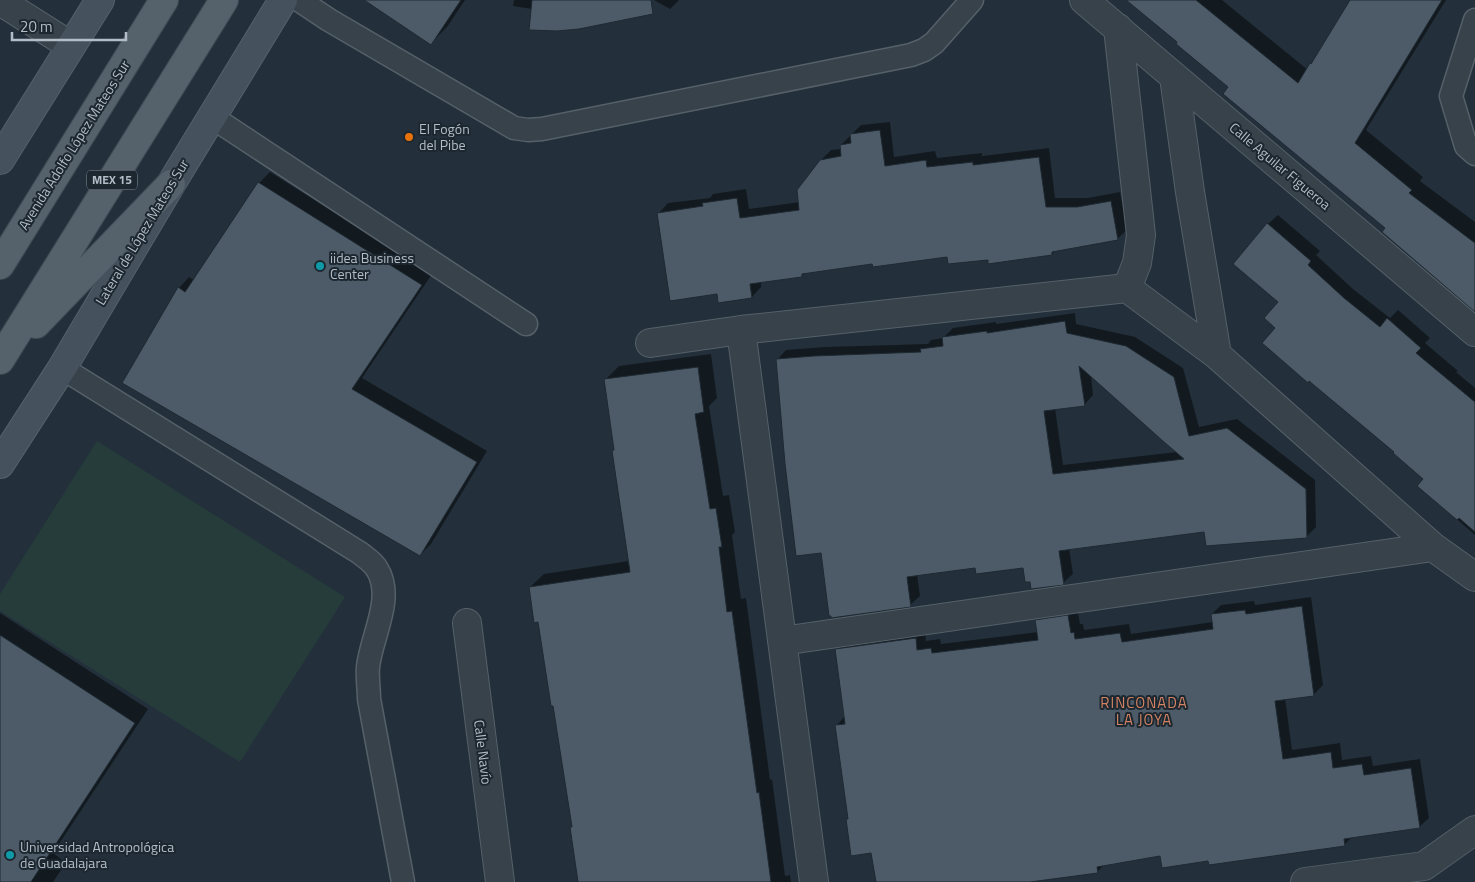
<svg xmlns="http://www.w3.org/2000/svg" width="1475" height="882" viewBox="0 0 1475 882" font-family="'Titillium Web',sans-serif">
	<style>
		.green { fill: #253c3b }
		.shadow { fill: #0007; fill-rule: evenodd }
		.building { fill: #4c5b67; stroke: #1e2932; fill-rule: evenodd }
		.lines { fill: none; stroke-linecap: round; stroke-linejoin: round }
		.service-casing { stroke: #556069; stroke-width: 25 }
		.minor-casing { stroke: #556069; stroke-width: 30 }
		.secondary-casing { stroke: #556069; stroke-width: 30 }
		.primary-casing { stroke: #404b54; stroke-width: 30 }
		.service { stroke: #37424b; stroke-width: 22 }
		.minor { stroke: #37424b; stroke-width: 28 }
		.secondary { stroke: #45525e; stroke-width: 28 }
		.primary { stroke: #55616b; stroke-width: 28 }
		.food-dot { fill: #e8710a; stroke: #1c2730; stroke-width: 2 }
		.culture-dot { fill: #0f9aa8; stroke: #1c2730; stroke-width: 2 }
		.labels { text-anchor: middle; stroke-width: 4; stroke-linejoin: round; paint-order: stroke }
		.shield { fill: #1c2730; stroke: #85909a; stroke-width: 1 }
		.shield-label { font-size: 12px; font-weight: bold; fill: #b2bdc7 }
		.poi-label { font-size: 14px; fill: #b2bdc7; stroke: #1c2730; text-anchor: start }
		.street-label { font-size: 14px; fill: #b2bdc7; stroke: #1c2730 }
		.neighbourhood-label { font-size: 15px; letter-spacing: 1px; fill: #d18363; stroke: #1c2730 }
	</style>
	<rect width="100%" height="100%" fill="#23303b"/>
	<path class="green" d="M97,441L345,597L240,762L0,611V594Z"/>
	<path class="shadow" d="M392,0H465L447,27L431,43Z
		M514,0H639L532,9L513,6Z
		M654,0H679L670,9Z
		M1128,0H1222L1308,70L1352,0H1446L1366,130L1423,177L1420,181L1475,222V310L1387,228L1230,87L1179,42Z
		M890,122L894,157L935,151L937,158L982,153V156L1049,148L1055,198H1088L1120,192L1127,230L1117,239L1056,250L1052,254L989,258L948,255L873,263L805,272L802,276L761,282V287L752,297L719,302L718,292L659,213L668,203L710,198L713,194L746,189L749,209L800,202L821,160L831,150L842,149L841,145L861,125Z
		M270,172L432,274L362,378L487,451L431,544L420,555L179,288L189,277L194,280L259,183Z
		M1278,215L1320,251L1316,255L1353,289L1390,318L1398,310L1430,338L1425,343L1458,371L1456,372L1475,388V535L1419,486L1425,479L1395,452L1277,328L1280,302L1268,224Z
		M1075,313L1076,324L1135,337L1183,368L1199,427L1237,419L1315,480L1316,527L1306,537L1205,530L1069,548L1073,574L1063,583L1031,580L1024,566L976,567L917,574L920,596L910,605L822,552L777,360L786,350L824,347L928,344L931,340L943,338L953,328L996,322V324ZM1091,375L1177,452L1063,465L1055,408L1084,405L1093,395Z
		M711,354L717,398L709,406L723,496L729,495L735,532L732,535L741,599L746,598L770,780L772,779L785,876L790,875L791,882H580L571,827L573,826L539,621L530,587L544,574L629,561L606,379L619,366Z
		M1311,597L1323,685L1314,694L1285,698L1292,750L1340,743L1342,760L1371,756L1373,766L1420,759L1429,818L1419,827L1352,837L1344,845L1209,860L1161,854L1105,864L1098,871L1021,882H877L872,852L847,819L849,818L836,726L845,716L837,650L846,640L925,629L926,641L940,639L941,644L1038,632L1036,621L1046,611L1077,607L1080,624H1083L1084,630L1129,624L1131,634L1213,622L1212,614L1221,605L1254,601L1255,605Z
		M0,613L148,709L53,853L66,863L53,882H0Z"/>
	<path class="building" d="M364,0H461L431,45Z
		M532,0H651L653,14L579,29L557,31L529,30Z
		M1126,0H1196L1298,83L1310,63L1311,64L1350,0H1442L1355,143L1412,190L1409,193L1475,243V312L1382,232L1385,228L1223,94L1228,87L1176,44L1177,42Z
		M880,130L885,166L926,160L927,167L973,162V165L1039,157L1046,207H1077L1111,201L1118,240L1052,252V255L988,264V260L948,264L947,257L873,267L872,264L802,274V277L750,284L752,298L718,303L717,294L670,301L657,213L703,206L702,203L737,198L740,218L799,210L797,190L820,160L841,156L840,145L851,143L850,134Z
		M258,182L422,285L352,389L477,462L420,556L122,383L178,287L185,292Z
		M1267,223L1311,261L1308,265L1344,298L1380,327L1387,318L1421,348L1416,353L1475,402V532L1459,518L1457,520L1417,486L1423,479L1393,453L1394,452L1309,381L1308,383L1262,343L1275,328L1264,318L1278,302L1233,264Z
		M1065,321L1067,333L1126,346L1174,377L1189,436L1227,428L1306,489L1307,538L1206,546L1204,532L1059,551L1064,585L1031,589L1030,582H1025L1023,568L976,574L975,568L907,577L911,607L831,618V616H829L821,553L796,556L785,464L776,359L814,356L921,352L920,349L943,346L942,337L987,331V333ZM1079,366L1164,442L1184,459L1053,474L1044,411L1085,406Z
		M698,367L704,412L695,414L710,509L716,508L722,547H719L727,612L732,611L757,793L759,792L771,882H578L570,827H572L553,706H551L538,622L534,623L529,587L630,572L612,451L614,450L604,379Z
		M1302,606L1314,696L1275,701L1283,759L1331,752L1333,768L1362,764L1364,775L1411,768L1420,828L1344,839L1345,846L1209,865L1208,861L1162,868L1160,856L1097,867L1098,873L1030,882H876L871,853L851,856L846,819H848L835,725L845,724L835,649L916,638L917,650L931,648L932,653L1038,640L1035,620L1068,615L1071,633L1074,632L1075,639L1120,633L1122,642L1213,629L1211,614L1245,610L1246,614Z
		M0,635L135,723L31,882H0Z"/>
	<g class="lines">
		<g class="service-casing">
			<path id="service" d="M299,0L329,20L514,128L528,130L542,129L911,55L924,50L934,43L972,0
				M1475,20L1451,96L1466,146L1475,154
				M212,117L526,324
				M62,368L360,553C366,558 373,562 377,569C395,598 371,637 368,667C367,677 369,689 369,699L403,882"/>
		</g>
		<g class="minor-casing">
			<path id="minor" d="M1084,0L1475,332
				M0,1L71,46
				M1118,28L1141,235L1137,263L1127,288
				M1174,77L1190,192L1217,355
				M741,330L814,882
				M650,343L741,330L1127,288L1217,355L1433,547L1475,577
				M467,623L500,882
				M782,641L1433,547
				M1305,882L1424,866L1475,830"/>
		</g>
		<g class="secondary-casing">
			<path id="secondary" d="M0,160L100,0
				M0,464L62,368L171,184L283,0"/>
		</g>
		<g class="primary-casing">
			<path id="primary" d="M0,265L164,0
				M36,324L171,184
				M0,360L224,0"/>
		</g>
		<use href="#service" class="service"/>
		<use href="#minor" class="minor"/>
		<use href="#secondary" class="secondary"/>
		<use href="#primary" class="primary"/>
	</g>
	<circle class="food-dot" cx="409" cy="137" r="5"/>
	<g class="culture-dot">
		<circle cx="320" cy="266" r="5"/>
		<circle cx="10" cy="855" r="5"/>
	</g>
	<g class="labels">
		<rect class="shield" x="87" y="170.5" width="50" height="19" rx="4"/>
		<g class="shield-label">
			<text x="112" y="184">MEX 15</text>
		</g>
		<g class="poi-label">
			<text x="419" y="134">El Fogón<tspan x="419" dy="16">del Pibe</tspan></text>
			<text x="330" y="263">iidea Business<tspan x="330" dy="16">Center</tspan></text>
			<text x="20" y="852">Universidad Antropológica<tspan x="20" dy="16">de Guadalajara</tspan></text>
		</g>
		<g class="street-label">
			<text transform="translate(74 145) rotate(-58)" y="5">Avenida Adolfo López Mateos Sur</text>
			<text transform="translate(1280 166) rotate(40)" y="5">Calle Aguilar Figueroa</text>
			<text transform="translate(142 232) rotate(-59)" y="5">Lateral de López Mateos Sur</text>
			<text transform="translate(483 752) rotate(83)" y="5">Calle Navío</text>
		</g>
		<g class="neighbourhood-label">
			<text x="1144" y="708">RINCONADA<tspan x="1144" dy="17">LA JOYA</tspan></text>
		</g>
	</g>
	<path d="M12 32v8h114v-8" fill="none" stroke="#b2bdc7" stroke-width="2.5"/>
	<text x="20" y="32" font-size="15" fill="#b2bdc7" stroke="#1c2730" stroke-width="4" paint-order="stroke">20 m</text>
</svg>
